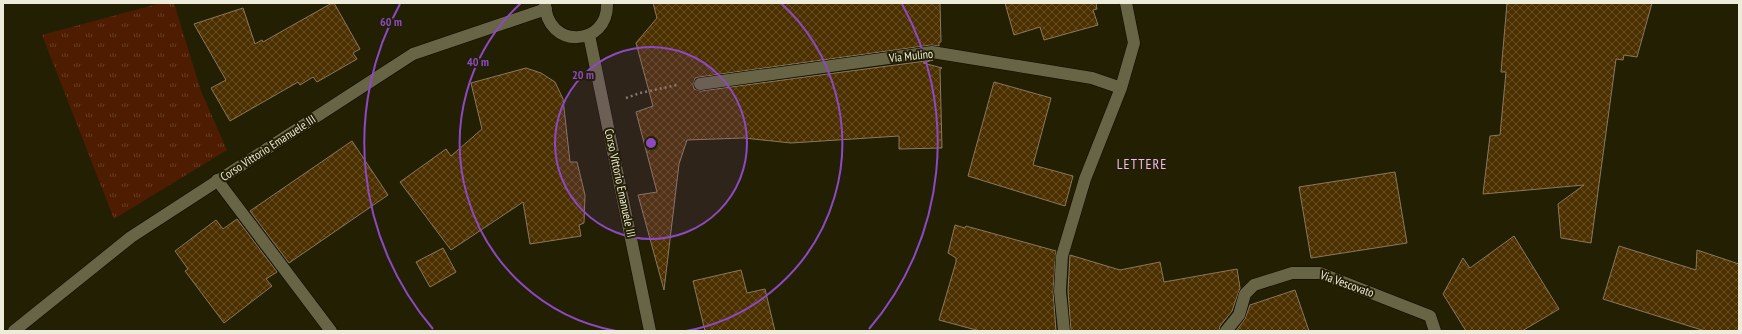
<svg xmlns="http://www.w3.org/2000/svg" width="1742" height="334" viewBox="0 0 1742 334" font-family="'PT Sans Narrow',sans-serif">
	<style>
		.grass { fill: url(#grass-tufts) }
		.building { fill: url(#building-cross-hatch); stroke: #8b775d }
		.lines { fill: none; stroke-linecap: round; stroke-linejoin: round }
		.service-casing { stroke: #0d0900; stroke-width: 13 }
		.minor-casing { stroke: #0d0900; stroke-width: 13 }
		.tertiary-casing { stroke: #0d0900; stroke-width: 13 }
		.path { stroke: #828069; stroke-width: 2.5; stroke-dasharray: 2 3; stroke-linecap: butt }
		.service { stroke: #686446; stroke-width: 12 }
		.minor { stroke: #686446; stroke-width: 12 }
		.tertiary { stroke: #686446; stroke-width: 12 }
		.ring { fill: none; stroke: #8c49c3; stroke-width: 2 }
		.labels { text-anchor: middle; stroke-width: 4; stroke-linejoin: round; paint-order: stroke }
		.street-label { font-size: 12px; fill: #edecdb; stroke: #231f03 }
		.quarter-label { font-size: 14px; letter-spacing: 1px; fill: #f1baf5; stroke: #231f03 }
		.centre { fill: #8c49c3; stroke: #231f03; stroke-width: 2 }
		.ring-label { font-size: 12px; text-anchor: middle; font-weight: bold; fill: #8c49c3; stroke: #231f03; stroke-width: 4; stroke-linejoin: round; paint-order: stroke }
	</style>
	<defs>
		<pattern id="grass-tufts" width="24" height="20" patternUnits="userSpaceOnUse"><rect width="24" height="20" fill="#4e1c00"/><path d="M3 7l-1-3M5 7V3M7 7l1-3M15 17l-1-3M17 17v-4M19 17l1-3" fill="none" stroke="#683d25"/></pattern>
		<pattern id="building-cross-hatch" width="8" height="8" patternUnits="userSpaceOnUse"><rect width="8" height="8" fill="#4c3000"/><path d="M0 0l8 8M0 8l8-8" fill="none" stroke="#664e25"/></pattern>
	</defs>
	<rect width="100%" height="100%" fill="#231f03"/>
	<path class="grass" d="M161,3H174L201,91L227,150L114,219L42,35Z"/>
	<path class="building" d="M332,3H334L360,49L353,53L357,59L317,82L313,77L300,85L298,82L230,121L211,88L226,80L194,24L243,8L255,44L262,40L263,42Z
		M653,3H940L941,42H939V46L931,45L699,77L695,78L693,85L694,89L701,91L933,60L923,63L942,68L940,69L942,148L899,149V136L791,143L744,138L687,140L679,164L664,290L638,195L657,192L636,112L653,106L636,43L657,18Z
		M1005,3H1096L1097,9L1093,10L1098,25L1044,40L1040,27L1014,35Z
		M1507,3H1652L1637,57L1624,55L1623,60L1616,59L1591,243L1561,238L1558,204L1584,185L1483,194L1490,136L1500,135L1506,72H1501Z
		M526,68L541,73L555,82L563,99L570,162H577L585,195L584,223L579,225L581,236L530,244L523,202L451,250L400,182L446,149L451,156L482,129L471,83Z
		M994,82L1051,98L1033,165L1073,176L1065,206L968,176Z
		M352,141L388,195L289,263L250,211Z
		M1395,172L1407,243L1311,258L1299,187Z
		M237,219L277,272L266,279L272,286L224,323L185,271L188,269L175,251L216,220L223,229Z
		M955,225L965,228L966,226L1056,251L1053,291L1056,331H980L939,320L956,262V258L948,253Z
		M1514,236L1559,309L1522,331H1466L1443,294L1463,258L1470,268Z
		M1619,246L1696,270L1697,250L1739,264V331H1705L1603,299Z
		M443,248L456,272L430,287L416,262Z
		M1070,255L1120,270L1160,262L1164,282L1237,269L1240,288L1232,311L1220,326L1219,331H1071L1068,291Z
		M741,270L747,293L765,289L775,331H705L693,281Z
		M1295,290L1309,331H1236L1245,319L1250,305Z"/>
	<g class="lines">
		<g class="service-casing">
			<path id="service" d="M700,84L932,52L1092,78L1121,88
				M1064,331L1060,291L1062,256L1085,179L1121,88L1134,43L1126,3"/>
		</g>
		<g class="minor-casing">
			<path id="minor" d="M217,180L331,331
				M1226,331L1239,315L1245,294L1254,285L1292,273H1320L1430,316L1435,331"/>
		</g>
		<g class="tertiary-casing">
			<path id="tertiary" d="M545,3C546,50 609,47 607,3
				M589,35L650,331
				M14,331L131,237L413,54L546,9"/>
		</g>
		<path class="path" d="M626,98L640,93L677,85"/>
		<use href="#service" class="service"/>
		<use href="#minor" class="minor"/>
		<use href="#tertiary" class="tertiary"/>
	</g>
	<circle cx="651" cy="143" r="96" fill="#8c49c3" fill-opacity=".12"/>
	<g class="ring">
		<circle cx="651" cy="143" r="96"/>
		<path d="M616 331A191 191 0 0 1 521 3M781 3A191 191 0 0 1 686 331"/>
		<path d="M433 329A287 287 0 0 1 400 4M902 4A287 287 0 0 1 869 329"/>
	</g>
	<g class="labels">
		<g class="street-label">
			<text transform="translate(911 56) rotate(-6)" y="4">Via Mulino</text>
			<text transform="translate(268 148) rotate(-33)" y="4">Corso Vittorio Emanuele III</text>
			<text transform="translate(620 183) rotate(78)" y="4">Corso Vittorio Emanuele III</text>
			<text transform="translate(1347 284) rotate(20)" y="4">Via Vescovato</text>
		</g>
		<g class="quarter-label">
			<text x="1142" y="169">LETTERE</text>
		</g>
	</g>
	<circle cx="651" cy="143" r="6" class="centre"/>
	<g class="ring-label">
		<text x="391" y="26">60 m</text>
		<text x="478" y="66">40 m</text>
		<text x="583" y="79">20 m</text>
	</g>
	<rect width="1742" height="334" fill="none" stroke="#edecdb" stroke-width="8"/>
</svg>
